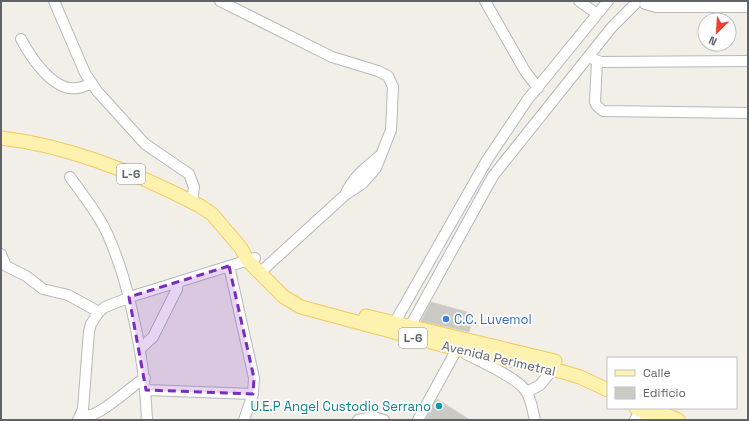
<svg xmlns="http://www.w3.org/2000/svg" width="749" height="421" viewBox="0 0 749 421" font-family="'Space Grotesk',sans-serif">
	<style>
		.building { fill: #cccac5; stroke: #d6d1c6 }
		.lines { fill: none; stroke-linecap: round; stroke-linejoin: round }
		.minor-casing { stroke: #b5b8bc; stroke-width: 12 }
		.major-casing { stroke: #f2c960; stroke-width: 15 }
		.minor { stroke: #fff; stroke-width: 10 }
		.major { stroke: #fff2af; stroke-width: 13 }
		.marked { fill: #7b2cbf; fill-opacity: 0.2; stroke: #7b2cbf; stroke-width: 3; stroke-dasharray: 8 5; stroke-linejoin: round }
		.shop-dot { fill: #3f7fe0; stroke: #fff; stroke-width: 1.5 }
		.culture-dot { fill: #0f9aa8; stroke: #fff; stroke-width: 1.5 }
		.labels { text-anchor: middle; stroke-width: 3.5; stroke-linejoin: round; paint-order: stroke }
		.shield { fill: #fff; stroke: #8f9295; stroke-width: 1 }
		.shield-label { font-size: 12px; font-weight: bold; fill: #5f6368 }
		.shop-label { font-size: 13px; fill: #366cbe; stroke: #fff; text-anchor: start }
		.street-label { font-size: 13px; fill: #5f6368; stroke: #fff }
		.culture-label { font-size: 13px; fill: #0d838f; stroke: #fff; text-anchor: end }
	</style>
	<rect width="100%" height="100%" fill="#f1efe8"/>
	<path class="building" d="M431,302L474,314L469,332L421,321Z
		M437,399L470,420H425Z"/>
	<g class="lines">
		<g class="minor-casing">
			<path id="minor" d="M54,1L85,73L97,91L145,144L189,174L194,187L192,202
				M220,1L332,57L378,71L388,76L393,87L391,130L376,168L363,183L345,195L265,268
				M485,1L525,71L538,88
				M579,1L597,14
				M645,4L656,7H748
				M21,39C30,56 53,92 77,88C82,88 87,85 91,83
				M593,59L601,62L748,61
				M597,61L595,102L597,106L603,111L748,113
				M70,177C80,191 91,205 100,220C110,236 117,257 123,276C137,324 145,371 147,420
				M345,195C352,178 367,166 381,155
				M1,254L6,266L26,276L43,289L68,295L99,312
				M229,266L254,378L253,394L244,420
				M391,329L487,160L528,99L608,1
				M407,332L493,176L612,27L635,4
				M141,348L153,337L177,289L178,282
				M466,354C480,361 517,378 525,390C532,399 532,410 535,420
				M146,390L253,394
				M527,392L540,385L553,369
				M80,416C97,421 129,387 145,378
				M78,420L83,409L89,331L91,324L99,312L105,307L133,296L255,258
				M358,420L374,417L384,420
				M418,420L457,349L459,342
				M635,420L641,408"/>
		</g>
		<g class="major-casing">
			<path id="major" d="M1,138C70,146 139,174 200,206L212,214L241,248L248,261L284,297L301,307L457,349L553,369L580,377L608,390
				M366,316L555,361
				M636,408L657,420
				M650,408L678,420"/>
		</g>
		<use href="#minor" class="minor"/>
		<use href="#major" class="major"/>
	</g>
	<path class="marked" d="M229,266L254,378L253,394L146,390L129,297Z"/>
	<circle class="shop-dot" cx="446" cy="319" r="4"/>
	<circle class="culture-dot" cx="439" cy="406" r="4"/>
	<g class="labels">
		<g class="shield">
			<rect x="117" y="164" width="28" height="20" rx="3"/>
			<rect x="399" y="328" width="28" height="20" rx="3"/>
		</g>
		<g class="shield-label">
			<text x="131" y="178">L-6</text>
			<text x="413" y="342">L-6</text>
		</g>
		<g class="shop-label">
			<text x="454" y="324">C.C. Luvemol</text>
		</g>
		<g class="street-label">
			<text transform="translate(499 358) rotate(13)" y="5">Avenida Perimetral</text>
		</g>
		<g class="culture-label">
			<text x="431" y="411">U.E.P Angel Custodio Serrano</text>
		</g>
	</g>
	<rect width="749" height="421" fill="none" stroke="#5f6368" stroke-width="4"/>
	<rect x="607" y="357" width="130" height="52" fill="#ffffff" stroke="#bfc1c3"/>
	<rect x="615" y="370" width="20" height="6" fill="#fff2af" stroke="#bfc1c3"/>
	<text x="643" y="377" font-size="12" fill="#5f6368">Calle</text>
	<rect x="615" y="387" width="20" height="12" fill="#cccac5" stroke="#bfc1c3"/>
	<text x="643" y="397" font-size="12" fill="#5f6368">Edificio</text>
	<g transform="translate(717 32) rotate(205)"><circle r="19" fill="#ffffff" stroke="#bfc1c3"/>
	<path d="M0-3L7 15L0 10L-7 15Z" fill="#ea4335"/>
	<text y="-6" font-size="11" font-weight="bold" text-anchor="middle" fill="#5f6368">N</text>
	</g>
</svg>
